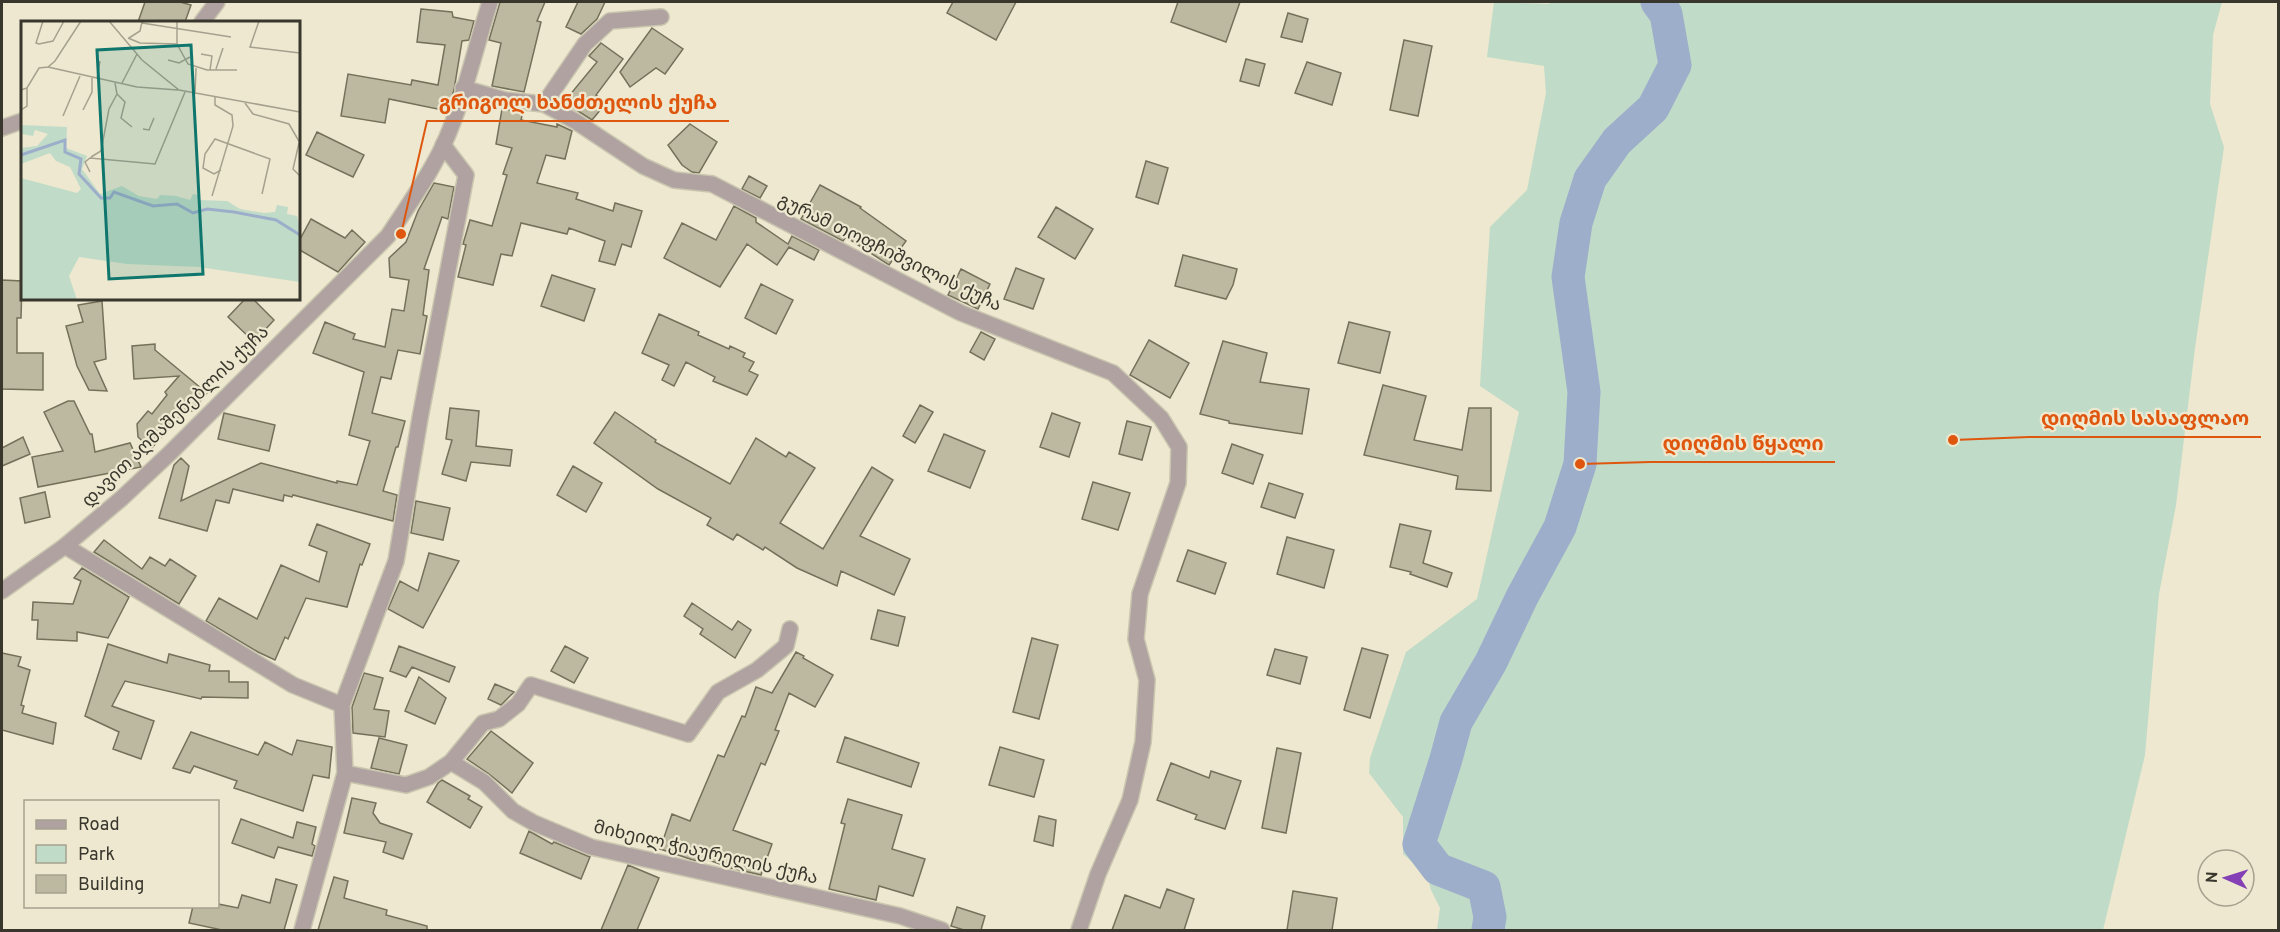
<svg xmlns="http://www.w3.org/2000/svg" width="2280" height="932" viewBox="0 0 2280 932" font-family="Overpass,'Noto Sans Georgian',sans-serif">
	<style>
		.green { fill: #c0dbc7 }
		.lines { fill: none; stroke-linecap: round; stroke-linejoin: round }
		.river { stroke: #9daecb; stroke-width: 33 }
		.building { fill: #bdb9a1; stroke: #75705a; stroke-width: 1.5 }
		.minor-casing { stroke: #c9c5af; stroke-width: 18 }
		.tertiary-casing { stroke: #c9c5af; stroke-width: 18 }
		.minor { stroke: #afa2a1; stroke-width: 15 }
		.tertiary { stroke: #afa2a1; stroke-width: 15 }
		.labels { text-anchor: middle; stroke-width: 4.5; stroke-linejoin: round; paint-order: stroke }
		.street-label { font-size: 18px; fill: #39372d; stroke: #ede8cf }
		.inset-river { fill: none; stroke: #9daecb; stroke-width: 3 }
		.inset-road { fill: none; stroke: #a5a18e; stroke-width: 1.5 }
		.view { fill: #0f766e; fill-opacity: 0.15; stroke: #0f766e; stroke-width: 3 }
		.inset-edge { fill: none; stroke: #39372d; stroke-width: 3 }
		.leader { fill: none; stroke: #df570e; stroke-width: 2 }
		.callout-dot { fill: #df570e; stroke: #ede8cf; stroke-width: 2 }
		.callout-label { font-size: 20px; text-anchor: middle; font-weight: bold; fill: #df570e; stroke: #ede8cf; stroke-width: 4.5; stroke-linejoin: round; paint-order: stroke }
	</style>
	<rect width="100%" height="100%" fill="#ede8cf"/>
	<path class="green" d="M1494,2L1549,4L1550,2H2222L2213,35L2210,104L2224,147L2195,348L2176,505L2159,594L2145,755L2103,930H1437L1440,908L1431,890L1427,875L1403,854V817L1369,773L1370,758L1406,652L1477,599L1519,412L1480,386L1490,227L1527,190L1546,93L1544,66L1487,57Z"/>
	<g class="lines">
		<path class="river" d="M1488,930L1490,917L1484,887L1438,869L1419,844L1446,759L1456,722L1491,662L1522,597L1560,527L1580,464L1584,392L1568,277L1576,223L1590,179L1617,141L1653,108L1675,65L1666,14L1657,2"/>
	</g>
	<path class="building" d="M145,2H180L191,5L185,22H138Z
		M500,2H545L537,21L541,22L524,92L492,86L501,43L489,40Z
		M578,2H605L597,19L581,34L566,27Z
		M953,2H1016L996,40L947,13Z
		M1178,2H1240L1226,42L1171,22Z
		M421,9L452,12L453,17L474,21L469,40L462,41L454,90L447,111L389,99L385,123L341,116L348,74L411,85L412,80L438,85L445,45L417,42Z
		M1288,13L1308,19L1302,42L1281,37Z
		M652,28L683,49L665,74L656,68L630,87L620,72Z
		M1404,40L1432,46L1418,116L1390,110Z
		M601,43L623,59L596,95L606,103L592,120L564,102L597,62L589,56Z
		M1246,59L1265,64L1259,86L1240,81Z
		M1307,62L1341,73L1332,105L1295,93Z
		M502,109L523,112L521,120L557,127V124L572,131L565,159L546,155L537,183L578,193L576,199L613,211L615,203L642,211L631,247L622,244L615,265L599,261L605,241L569,228L567,234L521,223L512,256L501,254L493,285L458,277L466,245L463,244L470,220L492,226L507,175L503,174L512,148L496,144Z
		M690,124L717,142L699,173L692,172L682,165L668,145Z
		M317,132L364,155L353,177L306,155Z
		M1146,161L1168,168L1158,204L1136,197Z
		M749,176L767,186L760,198L742,189Z
		M434,183L454,187L448,219L442,217L424,269L429,270L423,315L427,316L420,354L398,350L391,379L381,377L372,413L405,421L398,447H396L383,491L397,495L393,521L293,495L292,497L284,495L283,501L233,489L229,503L216,500L207,531L159,518L174,465L181,458L189,466L181,501L261,463L337,483V481L357,485L370,441L349,435L364,372L313,353L325,322L355,334L353,339L385,347L392,309L404,311L409,280L390,277L389,258L406,242L418,211Z
		M820,185L861,207L860,208L906,241L889,265L846,237L843,241L801,219Z
		M734,206L756,218V222L788,244L792,236L819,250L814,260L789,247L777,265L747,244L720,287L664,258L682,223L716,240Z
		M1056,207L1093,229L1075,259L1038,237Z
		M311,219L345,238L352,230L365,242L338,272L298,249V243Z
		M1183,255L1237,269L1233,285L1226,299L1175,286Z
		M1016,268L1044,279L1033,309L1004,299Z
		M961,269L990,284L978,309L948,295Z
		M552,275L595,289L584,321L541,306Z
		M2,280L22,281L21,318H17V353H43V390L2,389Z
		M761,284L793,300L776,334L745,318Z
		M246,298H252L274,320L254,342L228,317Z
		M102,301L106,359L94,362L107,391L89,390L77,366L66,326L83,322L78,305Z
		M659,314L699,332L698,335L729,349L730,346L745,353L743,357L754,362L749,371L758,375L747,395L713,381L715,377L686,362L674,386L662,380L669,365L642,353Z
		M1349,322L1390,332L1380,373L1338,363Z
		M981,332L995,339L984,360L970,352Z
		M1149,340L1189,363L1170,398L1130,375Z
		M1223,341L1267,353L1260,382L1309,389L1302,434L1229,423V421L1200,414Z
		M155,344V350L207,393L192,411L185,410L151,449L138,437L137,424L148,411L152,414L167,395L165,392L179,376L134,379L132,346Z
		M1383,385L1426,396L1414,440L1462,450L1469,408H1491V491L1456,489L1458,476L1364,455Z
		M68,401H74L90,434H92L95,452L130,443L141,467L38,487L32,457L63,451L44,412Z
		M920,405L933,412L915,443L903,436Z
		M450,408L479,411L476,446L512,450L510,466L471,462L466,481L442,474L452,440L446,439Z
		M615,412L656,440L655,442L730,484L756,438L786,457L789,452L815,468L780,523L823,549L872,467L893,480L860,536L910,559L894,595L841,571L837,586L797,568L765,547L763,550L737,534L733,540L707,525L711,518L658,489L594,443Z
		M224,413L275,425L269,451L218,439Z
		M1052,413L1080,423L1069,457L1040,447Z
		M1127,421L1151,427L1142,460L1119,454Z
		M944,434L985,451L970,488L928,471Z
		M23,437L30,454L2,466V448Z
		M1232,444L1263,455L1253,484L1222,473Z
		M573,466L602,483L586,512L557,495Z
		M1093,482L1130,493L1118,530L1082,519Z
		M1269,483L1303,494L1295,518L1261,507Z
		M45,492L50,517L25,523L20,498Z
		M416,501L450,508L443,540L411,533Z
		M317,524L370,544L362,565L360,564L347,607L306,598L288,639L285,637L275,660L258,652L206,621L219,598L257,619L281,565L319,582L327,552L309,545Z
		M1400,524L1431,531L1423,563L1452,573L1447,587L1410,574L1411,572L1390,567Z
		M1287,537L1334,550L1324,588L1277,574Z
		M104,540L142,569L150,557L165,566L170,559L196,576L179,604L94,552Z
		M1188,550L1226,563L1215,594L1177,581Z
		M429,553L459,561L423,628L388,609L400,581L418,591Z
		M82,568L129,597L108,638L77,632V641L37,639L38,620H32L33,602L73,604L81,581L74,578Z
		M692,603L732,630L738,621L751,630L735,658L700,634L703,629L684,616Z
		M878,610L905,617L898,646L871,639Z
		M1032,638L1058,645L1039,719L1013,712Z
		M108,644L167,663L169,654L210,665L209,671H229V682H248V698L202,697L201,699L125,681L112,706L154,721L141,759L113,749L119,732L85,716Z
		M399,646L455,667L449,682L412,667L406,677L390,671Z
		M565,646L588,658L574,683L551,671Z
		M1362,648L1388,655L1370,718L1344,710Z
		M1275,649L1307,657L1300,684L1267,675Z
		M796,652L804,656L803,658L833,675L815,707L789,693L775,730L779,731L765,765L761,763L733,830L772,844L761,875L731,868L706,859L705,862L693,860L660,849L672,814L690,821L718,755L724,757L742,716L745,717L756,687L772,693Z
		M2,653L21,657L18,666L30,670L21,705L24,706L22,713L56,723L53,744L2,730Z
		M364,673L383,678L374,709L389,711L385,737L353,733L352,707Z
		M419,677L446,698L435,724L405,711Z
		M495,684L514,692L501,705L488,699Z
		M491,731L533,763L512,793L489,774L467,759Z
		M191,732L258,755L265,742L292,755L297,740L332,747L329,778L313,775L303,811L234,788L237,781L194,766L190,773L173,768Z
		M845,737L919,763L911,787L837,762Z
		M379,738L407,745L399,774L371,768Z
		M1000,747L1044,760L1034,797L989,785Z
		M1277,748L1301,753L1286,833L1262,828Z
		M1171,763L1209,778L1211,771L1241,781L1225,829L1195,819L1197,815L1157,800Z
		M442,780L470,796L468,799L482,807L470,828L427,802L438,783Z
		M352,798L376,803L373,813L380,823L412,834L403,859L383,852L386,842L344,833Z
		M848,799L902,815L892,849L925,859L913,896L879,886L876,900L829,889L845,824L841,823Z
		M1039,816L1056,820L1053,846L1034,841Z
		M241,819L293,838L297,822L316,827L312,844L315,846L312,856L278,847L274,858L232,843Z
		M529,831L552,844L554,842L590,857L581,879L520,853Z
		M628,865L659,878L637,930H601Z
		M334,877L348,881L344,898L387,910L386,915L427,926V930H318Z
		M276,879L297,885L284,930H222L189,923L193,906H218V904L238,908L242,895L270,903Z
		M1167,889L1194,899L1184,930H1112L1125,895L1160,908Z
		M1293,891L1337,898L1332,930H1287Z
		M957,907L985,916L981,930H964L951,926Z"/>
	<g class="lines">
		<g class="minor-casing">
			<path id="minor" d="M202,22L217,2
				M463,88L505,100L544,104L575,121L643,166L674,180L712,184L961,313L1113,373L1161,418L1179,447L1178,483L1140,594L1136,639L1147,680L1143,742L1130,800L1098,874L1079,930
				M544,104L585,44L610,21L661,17
				M2,128L22,121
				M65,546L293,685L342,705
				M451,762L484,782L513,811L534,823L591,847L900,916L942,930
				M345,773L406,785L429,777L451,762L483,723L499,719L518,704L531,685L688,734L718,692L757,670L786,646L790,629
				M302,930L345,773L342,705L396,561L420,418L466,175L443,145"/>
		</g>
		<g class="tertiary-casing">
			<path id="tertiary" d="M2,591L65,546L122,498L170,453L388,236C407,207 428,178 443,146C464,100 475,49 490,2"/>
		</g>
		<use href="#minor" class="minor"/>
		<use href="#tertiary" class="tertiary"/>
	</g>
	<g class="labels">
		<g class="street-label">
			<text transform="translate(890 252) rotate(26)" y="6">გურამ თოფჩიშვილის ქუჩა</text>
			<text transform="translate(175 416) rotate(-44)" y="6">დავით აღმაშენებლის ქუჩა</text>
			<text transform="translate(706 852) rotate(13)" y="6">მიხეილ ჭიაურელის ქუჩა</text>
		</g>
	</g>
	<g transform="translate(21 21)">
		<rect width="279" height="279" fill="#ede8cf"/>
		<path d="M0,104L46,106L45,127L66,135L61,148L79,173L101,165L118,175L136,178L139,174L155,175L169,179L172,173L178,174V179L206,180L219,188L243,192L254,191L256,184L267,186L266,193L276,195L279,207V261L178,246L106,243L58,236L48,255L56,279H0V157L56,172L60,168L49,146L35,140L29,132L0,143V127L16,125L27,113L14,109L12,115L1,113Z" fill="#c0dbc7"/>
		<path class="inset-river" d="M0,134L44,119V131L60,138L58,153L80,177H89L93,171L132,185L156,183L172,192L186,188L213,191L255,199L279,214"/>
		<path class="inset-road" d="M22,0L15,22L18,23L32,20L43,0M88,0L121,39L158,69L279,91M156,0V23L167,43L186,49H216M238,0L229,26L279,32M121,2L210,16M107,17L119,22L156,23M108,17L119,10L121,1M180,33L191,35L189,49M147,39L158,42L169,36M27,46L116,66L157,69M195,48L202,27M76,58L79,40M101,62L116,33M0,69L6,67L18,47L27,46L34,40L60,0M96,73L104,81L100,97L111,106M174,73L175,47M224,82L232,93L268,103L279,122M0,89L6,85V67M62,89L71,71V57M42,95L59,55M122,108L128,109L133,97M278,122L272,148L279,155M70,136L80,130L88,88L96,73L94,62M200,149L193,153L182,147L184,133L194,118L249,138L241,173M69,151L64,141L69,137L134,143L164,71M191,175L212,105L211,94L194,84V76"/>
		<path class="view" d="M170,24L182,253L88,258L76,29Z"/>
		<rect width="279" height="279" class="inset-edge"/>
	</g>
	<path class="leader" d="M401 234L427 121H729M1953 440L2029 437H2261M1580 464L1650 462H1835"/>
	<g class="callout-dot">
		<circle cx="401" cy="234" r="6"/>
		<circle cx="1953" cy="440" r="6"/>
		<circle cx="1580" cy="464" r="6"/>
	</g>
	<g class="callout-label">
		<text x="578" y="109">გრიგოლ ხანძთელის ქუჩა</text>
		<text x="2145" y="425">დიღმის სასაფლაო</text>
		<text x="1743" y="450">დიღმის წყალი</text>
	</g>
	<rect width="2280" height="932" fill="none" stroke="#39372d" stroke-width="6"/>
	<rect x="24" y="800" width="195" height="108" fill="#ede8cf" stroke="#a5a18e" stroke-width="1.5"/>
	<rect x="36" y="820" width="30" height="9" fill="#afa2a1" stroke="#a5a18e" stroke-width="1.5"/>
	<text x="78" y="830" font-size="18" fill="#39372d">Road</text>
	<rect x="36" y="845" width="30" height="18" fill="#c0dbc7" stroke="#a5a18e" stroke-width="1.5"/>
	<text x="78" y="860" font-size="18" fill="#39372d">Park</text>
	<rect x="36" y="875" width="30" height="18" fill="#bdb9a1" stroke="#a5a18e" stroke-width="1.5"/>
	<text x="78" y="890" font-size="18" fill="#39372d">Building</text>
	<g transform="translate(2226 878) rotate(273)"><circle r="28" fill="#ede8cf" stroke="#a5a18e" stroke-width="1.5"/>
	<path d="M0-4.5L10 22L0 15L-10 22Z" fill="#8440b4"/>
	<text y="-9" font-size="16" font-weight="bold" text-anchor="middle" fill="#39372d">N</text>
	</g>
</svg>
